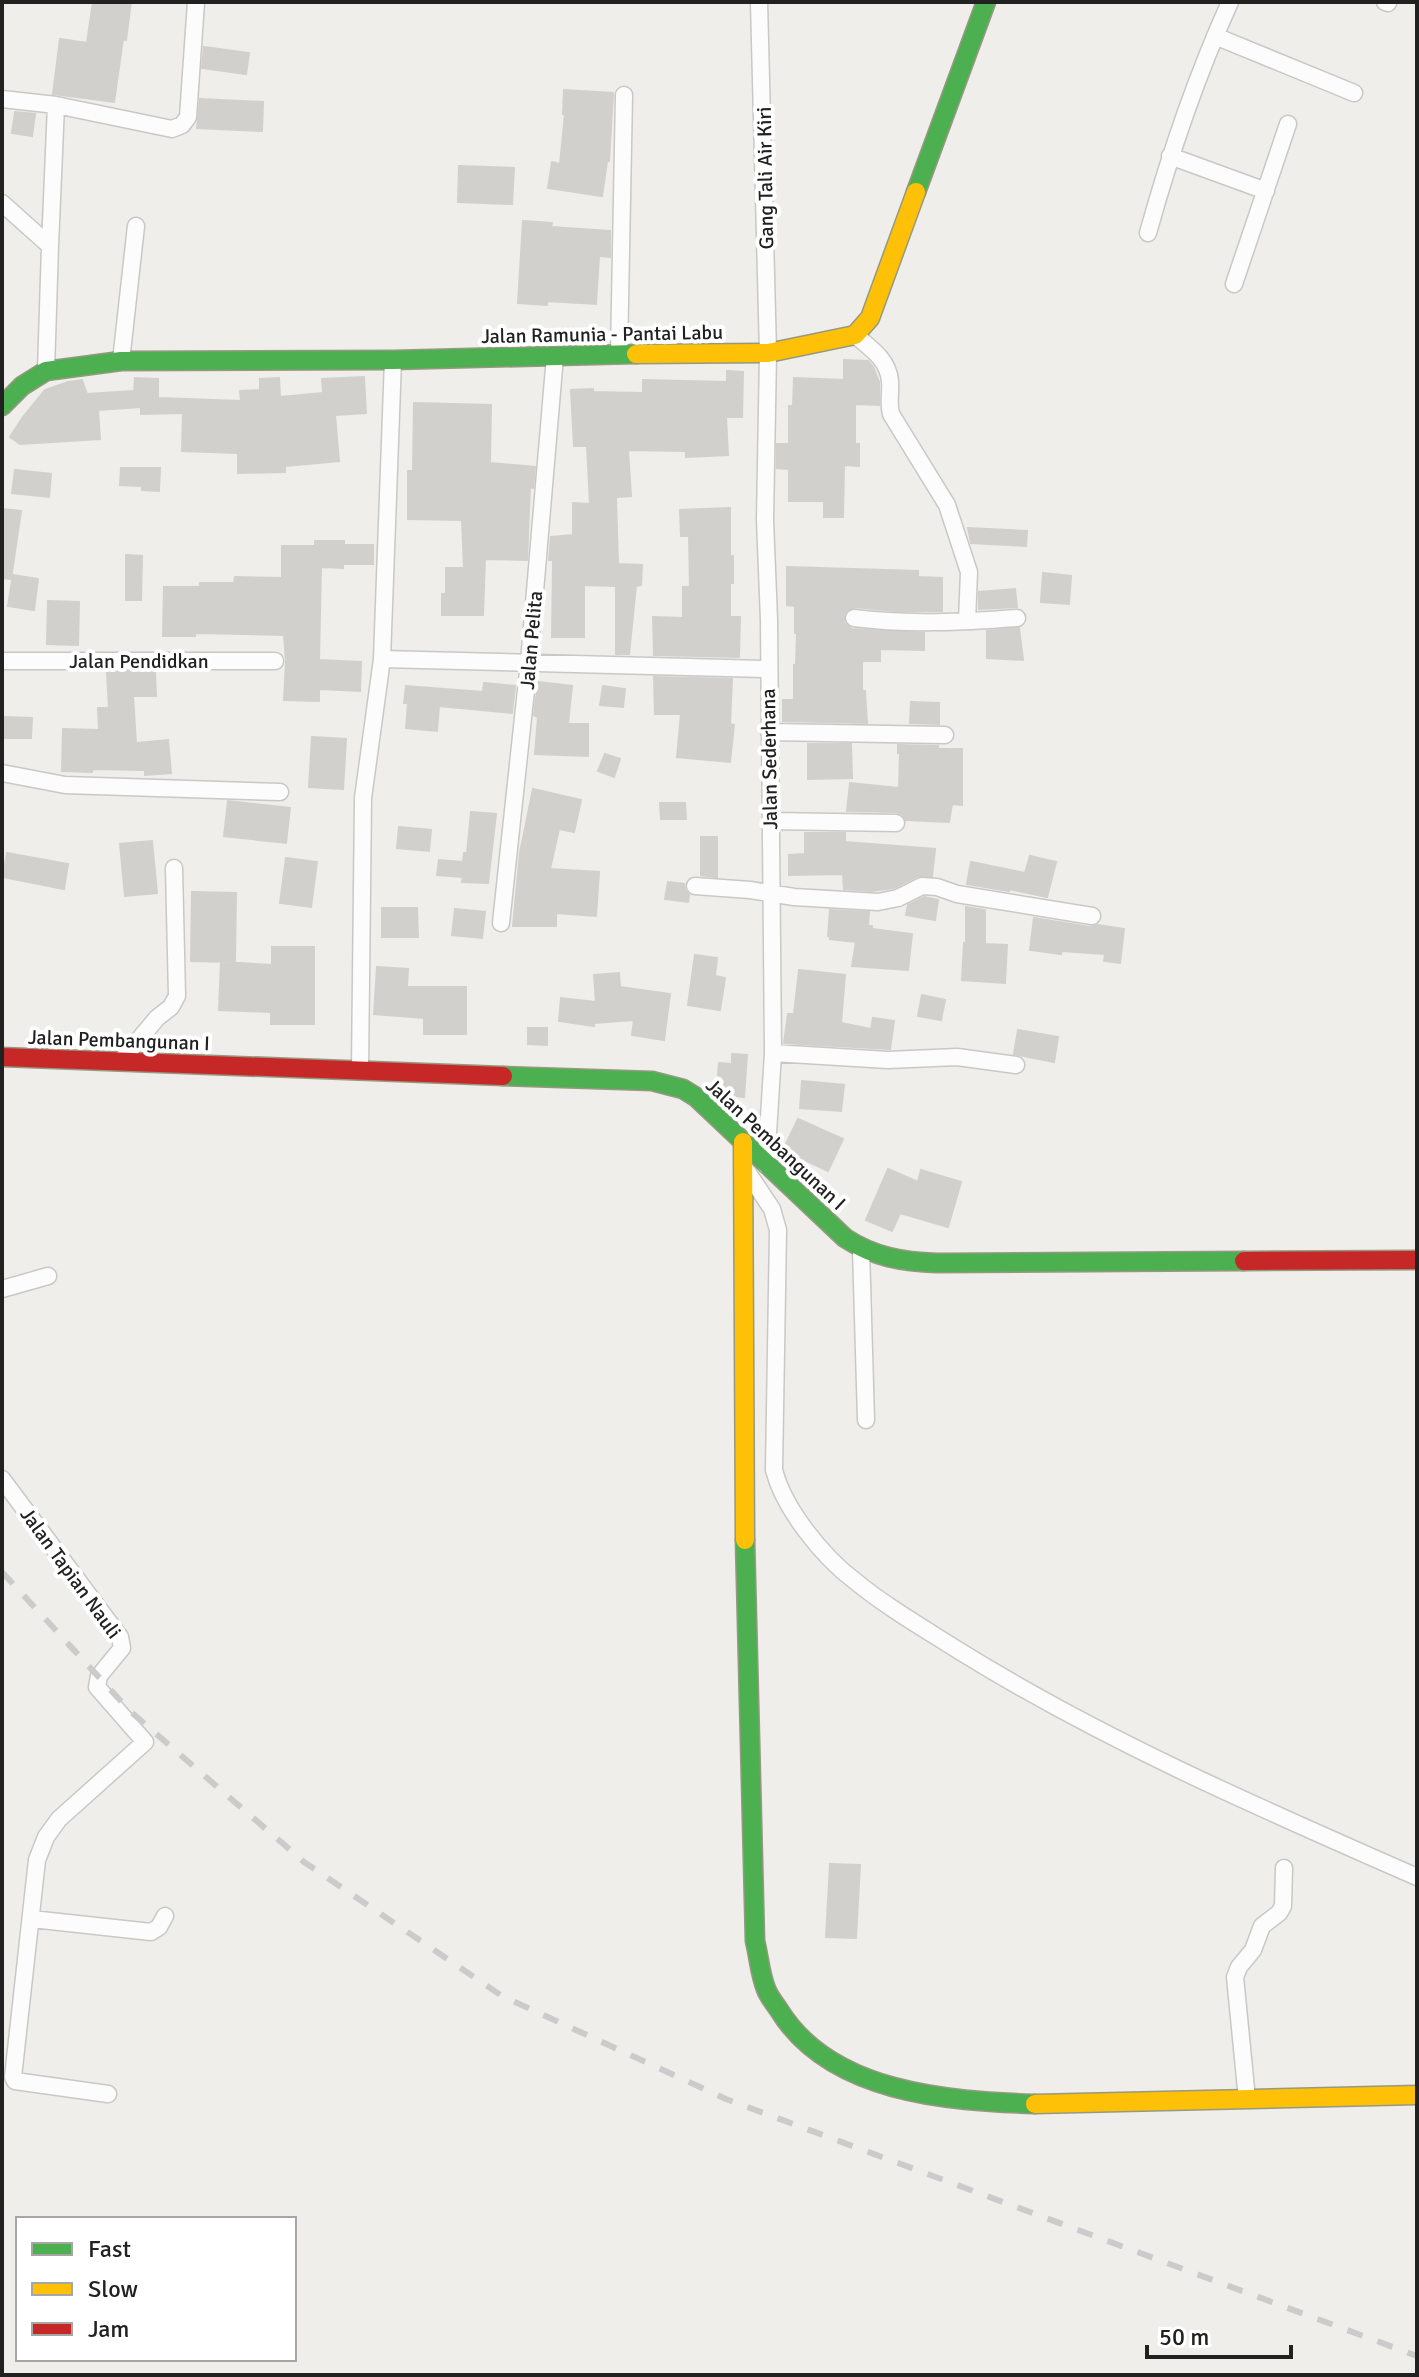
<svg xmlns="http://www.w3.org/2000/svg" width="1419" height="2377" viewBox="0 0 1419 2377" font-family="Signika,sans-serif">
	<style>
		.building { fill: #d2d0cd; stroke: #d2d0cc; stroke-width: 2 }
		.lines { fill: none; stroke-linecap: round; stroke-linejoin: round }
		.street-casing { stroke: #c8c8c6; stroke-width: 19 }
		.fast-casing { stroke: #969982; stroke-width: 21 }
		.slow-casing { stroke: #969982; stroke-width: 21 }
		.jam-casing { stroke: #969982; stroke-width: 21 }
		.street { stroke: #fdfcfc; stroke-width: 16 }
		.fast { stroke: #4caf50; stroke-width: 18 }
		.slow { stroke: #ffc107; stroke-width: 18 }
		.jam { stroke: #c62828; stroke-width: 18 }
		.rail { stroke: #cbcbcb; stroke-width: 6; stroke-dasharray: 16 16; stroke-linecap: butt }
		.labels { text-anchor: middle; stroke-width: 8; stroke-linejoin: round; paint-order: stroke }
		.street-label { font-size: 20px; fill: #212121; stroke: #fff }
	</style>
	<rect width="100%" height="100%" fill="#efeeea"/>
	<path class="building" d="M93,2H131L126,40L123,39L114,102L53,94L60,39L87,43Z
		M204,47L249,53L246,74L202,68Z
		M564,90L613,93L609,161H607L602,196L548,188L552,162L560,164L565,114H563Z
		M200,99L263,102L262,131L197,128Z
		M15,112L35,114L32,136L12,133Z
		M459,166L514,168L512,204L458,202Z
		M523,221L552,223L551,227L610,231V257L599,256L596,304L547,301V305L518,303Z
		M844,360L868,361L873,367L879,382V405L855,404V444H859V466L844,465L843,517H824V501H789V469L777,468V444H789V406H793L794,378L844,380Z
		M727,371L743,372L742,417H726L728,455L686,457V451L628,450L631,496L616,497L618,564L642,565L641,585L636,586L629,654H616V586L584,585V637H552L553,560H549L551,537L573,535V503L590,504L587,446H574L571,390L593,389V392L643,393V380L727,382Z
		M364,377L366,413L335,415L339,461L285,466V472L238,473V453L182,451L183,413L141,414V407L98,410L100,439L20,444L10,437L23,417L45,390L68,382L82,380L87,394L134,391L135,378L158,379V398L241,401L240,391L260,390V379L279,378L280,397L323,393L322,379Z
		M414,403L491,405L490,463L535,467L533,488L530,487L527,560L485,559L483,615H442V594H446V568H464L462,520L408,519V471H413Z
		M121,468H160L159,491L142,490V486L120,485Z
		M15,470L51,474L49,497L12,493Z
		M730,508V556H733V583H730V617H740L739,657L654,655L653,617L683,618V587H690L689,536H681L680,510Z
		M2,509L21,511L11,579L2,578Z
		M968,528L1027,531L1026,546L971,543Z
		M315,541H344V545H373V564H343V568L321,567L319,660L361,662L360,691L319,689V701L284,700L286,662L284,635L195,633V636H163L164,587H200V583H234L235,577L282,578V546H315Z
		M126,555L142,556L141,600H126Z
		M787,567L918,571V577L942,578V611H895L855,607L845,612L844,623L852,629L924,633V650L880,649V661H862V691H865L867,723L783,721V700H794V665H796L797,633H795V606L787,605Z
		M1043,573L1071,576L1069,604L1041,602Z
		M13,575L38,579L34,610L8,606Z
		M1015,589L1017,607L979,609V592Z
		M48,601L79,602L78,645L47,644Z
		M1019,628L1023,660L987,658V631Z
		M107,672H155L156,696H133L136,743L168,740L171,773L145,775V770L92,769V772L62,771L63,729L99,730L98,708H109Z
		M654,677L732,679L730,724L734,725L730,762L677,757L681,714H655Z
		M538,682L572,686L568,724H588V756L535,754L538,717L534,715Z
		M484,683L515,686L512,713L439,706L437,731L406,728L408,703H404L406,686L483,692Z
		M603,686L625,689L623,707L600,705Z
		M911,702L939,703V724L910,723Z
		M2,717L32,718L31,738H2Z
		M312,737L346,739L343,789L309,787Z
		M808,744H851L852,778L808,779Z
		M898,745L938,746V749H962V805L952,804L949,822L906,820L902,814L896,812L847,811L850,783L899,788L900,753H898Z
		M605,754L620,759L614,777L598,771Z
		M533,789L581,800L574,832L559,829L550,869L599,872L596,916L556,913V926H513L520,853Z
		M228,801L290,808L286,843L224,836Z
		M660,803H685L686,819H661Z
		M471,812L496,814L488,883L462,882L463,877L437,875L439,860L463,862L464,853H467Z
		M399,827L431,830L429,851L397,848Z
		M805,833H845V842L935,849L932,876H918L894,888L871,891L844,889L843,874L789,875V855L805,854Z
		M701,837H717V877L701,875Z
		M152,841L157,893L125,896L120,844Z
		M7,853L68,864L64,889L3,877Z
		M1030,856L1056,862L1047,897L1009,889V891L967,884L971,862L1025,873Z
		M286,858L317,862L311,907L280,903Z
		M668,882L684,884L685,890L689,895L688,902L665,899Z
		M192,892L236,893L235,962L191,961Z
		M924,897L938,900L935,920L906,915L908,905Z
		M966,907L985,910V944L1007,945L1005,983L962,980L964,943H966Z
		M382,908H417L418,937H382Z
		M455,909L485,912L482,938L452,935Z
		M830,910L869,912L868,926H872V929L912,934L908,970L852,966L856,942L830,939V936H828Z
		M1034,918L1090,927L1098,925L1124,929L1120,963L1104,961L1105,954L1061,951V954L1030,950Z
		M272,947H314V1024H271V1012L219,1010L221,962L272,965Z
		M695,955L717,958L715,976L725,978L720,1010L688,1005Z
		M377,967L408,969L407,987H466V1034H424V1018L374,1014Z
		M799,970L845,975L841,1023L871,1029L873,1018L894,1021L890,1049L784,1043L788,1014H794Z
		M619,973L620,987L670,994L664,1040L632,1035L634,1020L594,1023V1026L559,1021L561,998L596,1002L594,975Z
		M922,995L945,1000L941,1020L918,1016Z
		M528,1028H547V1045L528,1044Z
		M1018,1030L1058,1037L1054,1062L1014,1054Z
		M732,1054L747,1055L744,1097L729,1095L730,1088L717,1087L719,1063L732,1064Z
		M802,1081L844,1085L841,1111L800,1108Z
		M798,1119L843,1139L828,1171L783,1150Z
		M888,1169L918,1182L921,1170L961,1182L948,1227L900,1213L892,1231L866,1220Z
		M830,1864L860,1865L856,1938L826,1937Z"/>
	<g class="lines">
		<g class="street-casing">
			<path id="street" d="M759,2L768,353L765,520L769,620L773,1053L766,1165
				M1385,2L1388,3
				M1215,36L1354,93
				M2,99L56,105
				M1170,156L1266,191
				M2,203L50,246L46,371
				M1148,233C1170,154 1196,77 1230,2
				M50,246L56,105L172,129L182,125L188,117L196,2
				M1234,284L1288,124
				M855,335C870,348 888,359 890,381C891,393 888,403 891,414L947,505L969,572L967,621
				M619,354L624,95
				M121,361L136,226
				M854,618C907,625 964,622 1017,618
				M382,659L768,669
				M2,661H275
				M769,732L945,735
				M2,773L65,785L280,792
				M770,821L896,823
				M695,886L750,890L794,897L878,902L898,898L922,886L937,887L957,894L1092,916
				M501,923L529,662L555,356
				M773,1053L888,1060L957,1057L1016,1065
				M120,1062L157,1018L171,1007L177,996L174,868
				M360,1070L363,798L382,659L393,360
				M744,1167L772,1209L778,1230L774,1470C784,1509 823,1557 855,1581C888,1608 925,1629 961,1652C1105,1741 1262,1809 1417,1877
				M861,1249L866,1420
				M2,1289L48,1276
				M2,1479L120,1637L122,1648L99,1676L97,1687L145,1742L59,1819L46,1837L37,1860L13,2077L15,2081L108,2094
				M32,1919L151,1932L159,1927L165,1916
				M1247,2099L1235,1977L1239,1967L1253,1950L1262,1926L1279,1913L1283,1906L1284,1868"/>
		</g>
		<g class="fast-casing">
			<path id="fast" d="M916,192L986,2
				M2,406L22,386L46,371L121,361L393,360L636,354
				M503,1076L652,1081L683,1089L696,1097L845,1238C874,1257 903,1262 937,1263L1244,1261
				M745,1540L755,1941C759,1957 760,1974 766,1989C769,1997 775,2004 779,2010C830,2093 947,2101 1035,2104"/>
		</g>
		<g class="slow-casing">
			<path id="slow" d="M636,354L768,353L855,335L870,318L916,192
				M743,1142L745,1540
				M1035,2104L1417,2095"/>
		</g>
		<g class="jam-casing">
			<path id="jam" d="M2,1057L503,1076
				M1244,1261L1417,1260"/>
		</g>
		<use href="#street" class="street"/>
		<use href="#fast" class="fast"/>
		<use href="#slow" class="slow"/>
		<use href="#jam" class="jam"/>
		<path class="rail" d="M2,1572L131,1712L304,1862L502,1996L726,2099L1417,2356"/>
	</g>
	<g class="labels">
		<g class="street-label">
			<text transform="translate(765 178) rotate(-91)" y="7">Gang Tali Air Kiri</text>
			<text transform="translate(602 334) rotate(-1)" y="7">Jalan Ramunia - Pantai Labu</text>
			<text transform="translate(531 640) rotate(-85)" y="7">Jalan Pelita</text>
			<text x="139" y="668">Jalan Pendidkan</text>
			<text transform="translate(769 759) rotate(-91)" y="7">Jalan Sederhana</text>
			<text transform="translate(119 1040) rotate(2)" y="7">Jalan Pembangunan I</text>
			<text transform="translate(776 1144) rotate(43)" y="7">Jalan Pembangunan I</text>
			<text transform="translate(71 1573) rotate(54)" y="7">Jalan Tapian Nauli</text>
		</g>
	</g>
	<rect width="1419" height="2377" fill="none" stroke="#212121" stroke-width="8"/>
	<rect x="16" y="2217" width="280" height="144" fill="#ffffff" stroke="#a6a6a6" stroke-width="2"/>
	<rect x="32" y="2243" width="40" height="12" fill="#4caf50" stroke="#a6a6a6" stroke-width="2"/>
	<text x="88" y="2257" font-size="24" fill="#212121">Fast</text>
	<rect x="32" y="2283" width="40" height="12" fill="#ffc107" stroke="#a6a6a6" stroke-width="2"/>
	<text x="88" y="2297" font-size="24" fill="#212121">Slow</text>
	<rect x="32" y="2323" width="40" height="12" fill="#c62828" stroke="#a6a6a6" stroke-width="2"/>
	<text x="88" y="2337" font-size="24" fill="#212121">Jam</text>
	<path d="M1147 2345v12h144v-12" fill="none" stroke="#212121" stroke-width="4"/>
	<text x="1159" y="2345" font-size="24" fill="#212121" stroke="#ffffff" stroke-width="6" paint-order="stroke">50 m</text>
</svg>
